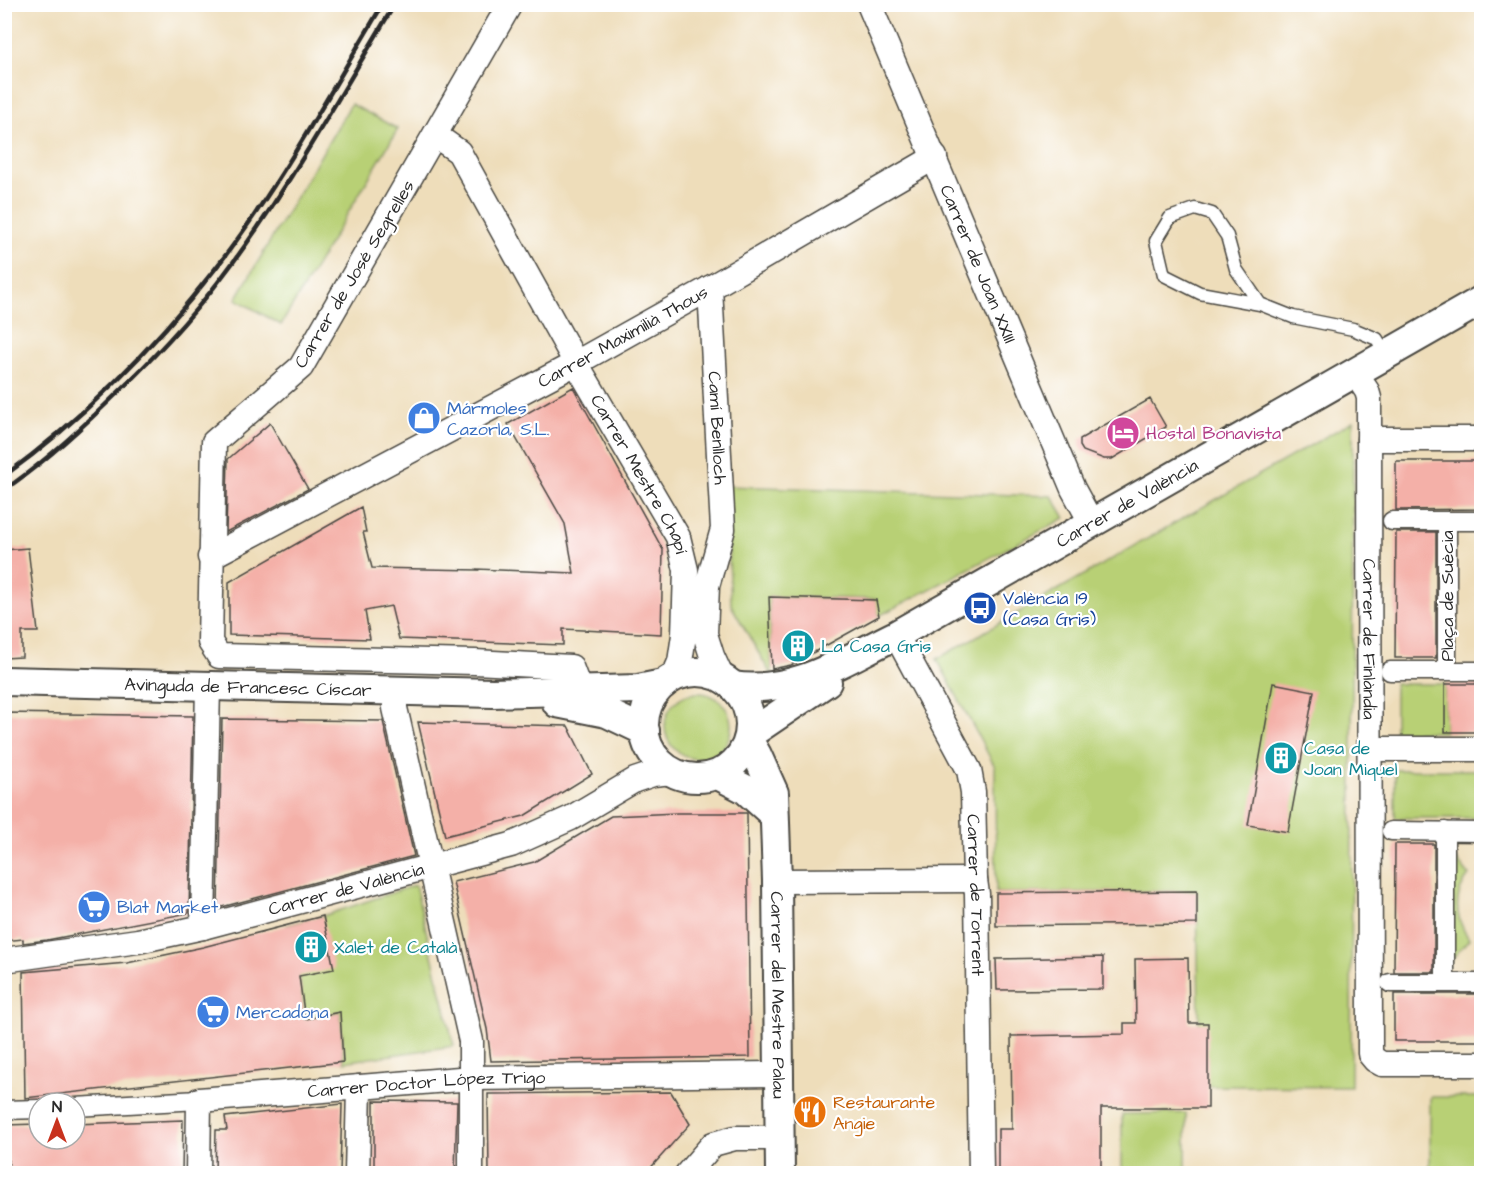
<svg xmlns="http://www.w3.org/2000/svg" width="1486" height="1178" viewBox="0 0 1486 1178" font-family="'Architects Daughter',sans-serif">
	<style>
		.green { fill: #b8d075; stroke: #727e50; stroke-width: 1.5 }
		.building { fill: #f4b0a8 }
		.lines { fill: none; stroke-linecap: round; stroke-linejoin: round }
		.service-casing { stroke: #484640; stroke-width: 15 }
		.pedestrian-casing { stroke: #484640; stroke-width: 21 }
		.minor-casing { stroke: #484640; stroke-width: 27 }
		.tertiary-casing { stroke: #484640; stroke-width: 32 }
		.service { stroke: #fff; stroke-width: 12 }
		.pedestrian { stroke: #fff; stroke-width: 18 }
		.minor { stroke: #fff; stroke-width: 24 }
		.tertiary { stroke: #fff; stroke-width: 28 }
		.rail { stroke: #2b2b2b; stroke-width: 4.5 }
		.labels { text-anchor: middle; stroke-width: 4.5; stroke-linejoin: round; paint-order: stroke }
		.street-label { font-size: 18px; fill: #2b2b2b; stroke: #fff }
		.shop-label { font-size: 18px; fill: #366cbe; stroke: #fff; text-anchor: start }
		.hotel-label { font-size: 18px; fill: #b23c85; stroke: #fff; text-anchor: start }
		.transit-label { font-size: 18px; fill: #164399; stroke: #fff; text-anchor: start }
		.culture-label { font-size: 18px; fill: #0d838f; stroke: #fff; text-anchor: start }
		.food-label { font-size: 18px; fill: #c56008; stroke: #fff; text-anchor: start }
	</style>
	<rect width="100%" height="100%" fill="#fff"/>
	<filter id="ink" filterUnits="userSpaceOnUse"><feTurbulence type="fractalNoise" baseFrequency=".0167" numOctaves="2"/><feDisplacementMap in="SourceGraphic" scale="12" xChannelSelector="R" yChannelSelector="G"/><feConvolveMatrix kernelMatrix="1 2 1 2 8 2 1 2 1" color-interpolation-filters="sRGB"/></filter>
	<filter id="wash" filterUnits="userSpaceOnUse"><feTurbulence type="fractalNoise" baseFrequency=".008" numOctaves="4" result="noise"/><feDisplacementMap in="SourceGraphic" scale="24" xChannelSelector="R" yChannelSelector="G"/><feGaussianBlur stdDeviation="1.35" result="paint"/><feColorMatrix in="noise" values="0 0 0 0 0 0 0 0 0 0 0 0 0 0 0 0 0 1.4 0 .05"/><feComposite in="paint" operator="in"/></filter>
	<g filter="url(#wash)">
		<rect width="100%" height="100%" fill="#eeddba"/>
		<path class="green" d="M351,104L398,129L281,325L236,299Z
			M1353,421L1351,1087L1208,1086L1199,1023L1197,891L996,893L995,767L937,659Z
			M726,486L1052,496L1065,518L879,616L875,599L769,597L772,676L731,605Z
			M1395,684H1445V732H1395Z
			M665 726a33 33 0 1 1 66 0a33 33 0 1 1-66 0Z
			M1395,770H1481V818H1395Z
			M1452,854L1469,875C1453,896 1454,917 1469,939L1452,959Z
			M415,885L454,1046L344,1062L340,1012L305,1019L299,976L287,925L323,916Z
			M1430,1097H1481V1173H1430Z
			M1186,1113V1173H1122V1114Z"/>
		<g id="blocks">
			<path class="building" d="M573,387L663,550L661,634L563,629V645L399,639L391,606L365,611L370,639L229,635V582L361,507L366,532H363L372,568L478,570L477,569L574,573L565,524L508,424Z
				M1150,399L1166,427L1112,459H1104L1083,451L1080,446V439Z
				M270,423L308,489L226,532L228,459Z
				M1396,461H1482V509L1396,510Z
				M1396,532H1436V658H1395Z
				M28,548L38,632H22V657L4,658V550Z
				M769,597L876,600L879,616L791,665L772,669Z
				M1273,683L1314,691L1288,832L1248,825Z
				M1445,684H1482V732H1445Z
				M4,713L193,716L189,913L47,940L23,943V939L4,941Z
				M222,719L383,721L414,856L218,908Z
				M418,722L568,726L592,774L524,816L445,836Z
				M677,813H747L750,1057L491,1061L487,1029L453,882L534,862L611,816Z
				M1395,844H1434V972H1394Z
				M1197,891V924L996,926V893Z
				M323,916L334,969L299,976L305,1019L340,1012L343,1062L25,1098L23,972L127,963L203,947Z
				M1103,957V989L997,990L996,959Z
				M1188,958L1189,1023H1208V1108H1101V1173H998V1129H1012L1011,1036L1124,1034V1023H1136L1135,959Z
				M1394,994H1482V1041H1394Z
				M671,1092L690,1124L646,1173H489L488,1094Z
				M374,1101L457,1102L455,1173H374Z
				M342,1104L340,1173H215L216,1130H227L225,1117Z
				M183,1120L182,1173H10L4,1125L39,1124V1139H75V1124Z"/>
		</g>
	</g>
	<g filter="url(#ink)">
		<use href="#blocks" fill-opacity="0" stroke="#484640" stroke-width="1.5"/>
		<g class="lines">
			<g class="service-casing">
				<path id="service" d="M1260,304L1200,293L1164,275L1156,241L1170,218L1195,209L1212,214L1227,236L1236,269L1260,304L1293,317L1353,329L1377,339L1386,354"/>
			</g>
			<g class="pedestrian-casing">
				<path id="pedestrian" d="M1392,521H1482
					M1390,671H1482
					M1447,671V521
					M1391,831L1482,832
					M1390,983H1482
					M1445,983V831
					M75,1107L199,1100
					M4,1110L39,1109"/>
			</g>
			<g class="minor-casing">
				<g id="minor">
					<path d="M510,4L301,367L214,442L210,642L219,656L475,662L571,667L580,691"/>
					<path id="s1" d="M869,4L1073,489L1091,522"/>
					<path id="s2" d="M435,135L459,152L576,363L678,537L686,570L684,635L680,662L673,678"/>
					<path id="s3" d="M710,288L723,529L707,586L705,634L712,656L722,678"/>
					<path id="s4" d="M1355,373L1367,391L1369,398L1370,1054L1375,1060L1382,1064H1482"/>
					<path d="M1369,439H1482"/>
					<path id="s5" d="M210,557L576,363L710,288L935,157"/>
					<path id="s6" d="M896,635L969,770L973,792L975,880L977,894L981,1174"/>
					<path d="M395,691V708L471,1041V1174"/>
					<path d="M1369,749H1482"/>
					<path d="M777,881L975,880"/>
					<path d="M203,927L208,686"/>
					<path id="s7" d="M4,960L138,941L203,927L511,845L571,818L635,780L653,774L672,772"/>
					<path id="s8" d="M198,1174L199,1100L472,1078L778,1074"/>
					<path d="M357,1174L359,1087"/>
					<path d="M687,1174L713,1144L735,1138H779"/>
				</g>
			</g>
			<g class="tertiary-casing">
				<g id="tertiary">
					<circle cx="697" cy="725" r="53"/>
					<path id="s9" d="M4,681L493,693L638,689L663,684"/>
					<path id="s10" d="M733,686C795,695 842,661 896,635L1482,300"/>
					<path d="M557,703L607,713L645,731"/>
					<path d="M750,734L827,682"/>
					<path id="s11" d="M749,741L757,755L774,793L777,881L780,1174"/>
					<path d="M718,775L745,789L774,815"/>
				</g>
			</g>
			<use href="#service" class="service"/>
			<use href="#pedestrian" class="pedestrian"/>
			<use href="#minor" class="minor"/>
			<use href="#tertiary" class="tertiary"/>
			<path class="rail" d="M4,476C84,418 155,346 215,269C278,189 330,92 383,4
				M4,490C41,465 74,435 105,405C147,365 187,323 222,277C287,192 339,96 395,4"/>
		</g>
	</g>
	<defs>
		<g id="shop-disc" transform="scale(1.725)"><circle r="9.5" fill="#3f7fe0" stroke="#fff"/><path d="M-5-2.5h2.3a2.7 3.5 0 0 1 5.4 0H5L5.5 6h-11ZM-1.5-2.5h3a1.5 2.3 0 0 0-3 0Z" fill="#fff"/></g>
		<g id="hotel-disc" transform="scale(1.725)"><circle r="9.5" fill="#d1479c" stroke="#fff"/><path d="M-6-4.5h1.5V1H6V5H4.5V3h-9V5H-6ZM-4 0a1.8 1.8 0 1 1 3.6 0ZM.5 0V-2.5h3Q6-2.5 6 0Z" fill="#fff"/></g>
		<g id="bus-disc" transform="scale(1.725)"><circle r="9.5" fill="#1a4fb4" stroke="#fff"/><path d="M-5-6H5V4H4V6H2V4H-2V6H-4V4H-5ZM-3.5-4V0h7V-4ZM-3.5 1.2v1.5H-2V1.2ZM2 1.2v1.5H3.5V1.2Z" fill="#fff"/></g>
		<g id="building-disc" transform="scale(1.725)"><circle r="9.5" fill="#0f9aa8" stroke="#fff"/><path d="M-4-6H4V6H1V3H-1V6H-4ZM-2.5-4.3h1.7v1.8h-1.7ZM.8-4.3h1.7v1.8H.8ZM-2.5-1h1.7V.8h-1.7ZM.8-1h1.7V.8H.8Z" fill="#fff"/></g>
		<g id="supermarket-disc" transform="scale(1.725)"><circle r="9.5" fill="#3f7fe0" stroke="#fff"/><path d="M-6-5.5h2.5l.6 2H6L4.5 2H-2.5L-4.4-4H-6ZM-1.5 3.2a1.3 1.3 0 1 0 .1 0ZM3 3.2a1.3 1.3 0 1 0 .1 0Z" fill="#fff"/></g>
		<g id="restaurant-disc" transform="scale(1.725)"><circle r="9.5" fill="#e8710a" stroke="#fff"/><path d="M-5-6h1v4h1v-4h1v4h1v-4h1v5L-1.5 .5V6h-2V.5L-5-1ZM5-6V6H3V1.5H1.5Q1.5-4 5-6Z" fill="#fff"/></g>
	</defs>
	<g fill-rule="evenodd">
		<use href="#shop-disc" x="424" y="418"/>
		<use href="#hotel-disc" x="1123" y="433"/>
		<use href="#bus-disc" x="980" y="608"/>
		<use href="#building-disc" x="798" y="646"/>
		<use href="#building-disc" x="1281" y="758"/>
		<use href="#supermarket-disc" x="94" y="907"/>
		<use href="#building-disc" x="311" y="947"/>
		<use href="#supermarket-disc" x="213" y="1012"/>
		<use href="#restaurant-disc" x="810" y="1112"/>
	</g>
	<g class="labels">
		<g class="street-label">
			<text dy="6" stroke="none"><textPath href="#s1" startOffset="282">Carrer de Joan XXIII</textPath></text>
			<text transform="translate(354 274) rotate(-59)" y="6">Carrer de José Segrelles</text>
			<text dy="6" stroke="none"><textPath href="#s5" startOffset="468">Carrer Maximilià Thous</textPath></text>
			<text dy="6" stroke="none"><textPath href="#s3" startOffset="140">Camí Benlloch</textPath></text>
			<text dy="6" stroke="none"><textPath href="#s2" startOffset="399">Carrer Mestre Chapí</textPath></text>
			<text dy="6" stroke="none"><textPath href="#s10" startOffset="440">Carrer de València</textPath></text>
			<text transform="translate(1447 596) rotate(-90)" y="6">Plaça de Suècia</text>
			<text dy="6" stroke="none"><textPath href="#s4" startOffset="270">Carrer de Finlàndia</textPath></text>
			<text dy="6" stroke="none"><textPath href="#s9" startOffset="244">Avinguda de Francesc Císcar</textPath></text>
			<text dy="6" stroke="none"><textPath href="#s7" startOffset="350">Carrer de València</textPath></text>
			<text dy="6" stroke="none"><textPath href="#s6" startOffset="279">Carrer de Torrent</textPath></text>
			<text dy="6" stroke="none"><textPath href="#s11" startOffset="260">Carrer del Mestre Palau</textPath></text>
			<text dy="6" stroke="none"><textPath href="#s8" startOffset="302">Carrer Doctor López Trigo</textPath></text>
		</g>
		<g class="shop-label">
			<text x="447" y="414">Mármoles<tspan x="447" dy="21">Cazorla, S.L.</tspan></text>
			<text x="117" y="913">Blat Market</text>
			<text x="236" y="1018">Mercadona</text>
		</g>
		<g class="hotel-label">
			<text x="1146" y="439">Hostal Bonavista</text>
		</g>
		<g class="transit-label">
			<text x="1003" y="604">València 19<tspan x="1003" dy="21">(Casa Gris)</tspan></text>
		</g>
		<g class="culture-label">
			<text x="821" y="652">La Casa Gris</text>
			<text x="1304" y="754">Casa de<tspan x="1304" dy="21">Joan Miquel</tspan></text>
			<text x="334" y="953">Xalet de Català</text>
		</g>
		<g class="food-label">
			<text x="833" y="1108">Restaurante<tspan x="833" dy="21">Angie</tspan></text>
		</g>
	</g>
	<rect width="1486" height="1178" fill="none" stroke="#fff" stroke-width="24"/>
	<g transform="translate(57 1121)"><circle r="28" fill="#ffffff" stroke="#aaaaaa" stroke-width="1.5"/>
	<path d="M0-4.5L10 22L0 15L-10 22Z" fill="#c8321e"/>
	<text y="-9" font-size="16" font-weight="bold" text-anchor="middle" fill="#2b2b2b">N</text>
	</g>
</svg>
